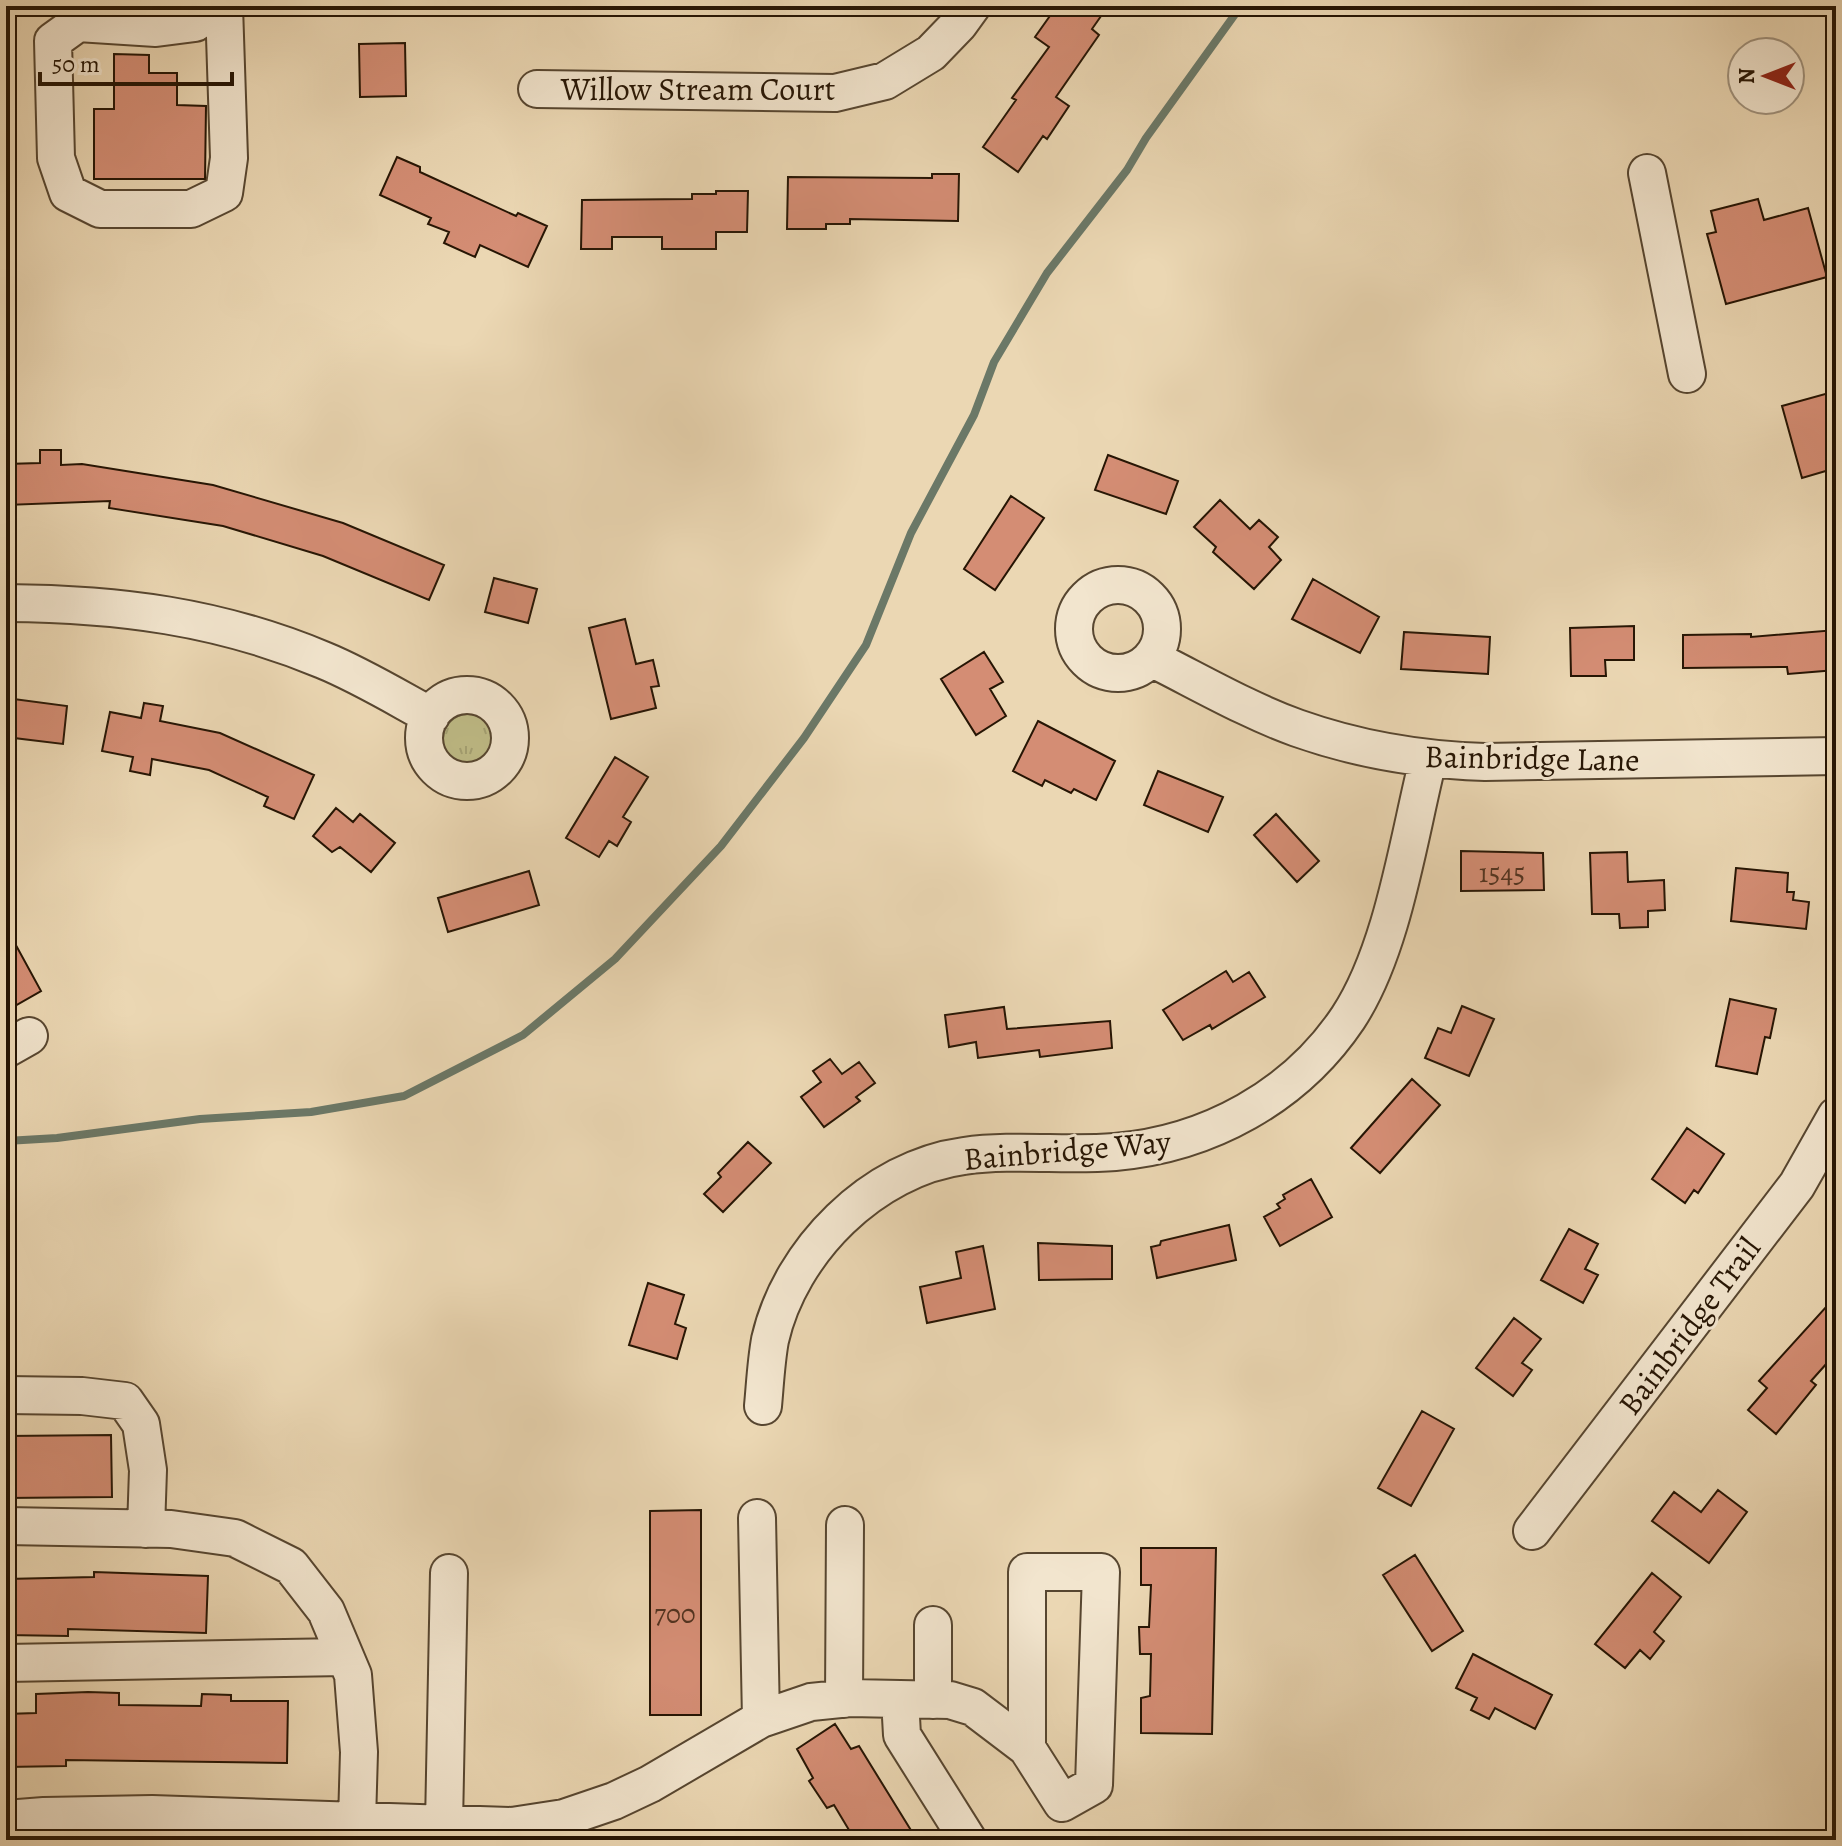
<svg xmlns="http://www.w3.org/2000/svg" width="1842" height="1846" viewBox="0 0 1842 1846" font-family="Alegreya,serif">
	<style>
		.grass { fill: url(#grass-tufts); stroke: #726846; stroke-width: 2 }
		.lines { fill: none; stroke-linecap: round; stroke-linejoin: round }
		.stream { stroke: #6b7867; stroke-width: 8 }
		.building { fill: #d48d74; stroke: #261504; stroke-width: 2 }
		.minor-casing { stroke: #574630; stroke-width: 40 }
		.minor { stroke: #f2e5ce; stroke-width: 36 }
		.labels { text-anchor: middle; stroke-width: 6; stroke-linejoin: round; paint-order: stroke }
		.number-label { font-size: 28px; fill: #523320 }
		.street-label { font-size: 32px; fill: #261504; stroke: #f2e5ce }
	</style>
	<defs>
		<pattern id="grass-tufts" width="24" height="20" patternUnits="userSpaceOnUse" patternTransform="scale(2)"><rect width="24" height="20" fill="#bfbc87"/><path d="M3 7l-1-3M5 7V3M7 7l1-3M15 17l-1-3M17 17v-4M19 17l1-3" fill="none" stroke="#a4a173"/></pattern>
	</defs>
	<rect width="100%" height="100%" fill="#ebd7b3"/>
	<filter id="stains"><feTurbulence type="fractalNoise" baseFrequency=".0025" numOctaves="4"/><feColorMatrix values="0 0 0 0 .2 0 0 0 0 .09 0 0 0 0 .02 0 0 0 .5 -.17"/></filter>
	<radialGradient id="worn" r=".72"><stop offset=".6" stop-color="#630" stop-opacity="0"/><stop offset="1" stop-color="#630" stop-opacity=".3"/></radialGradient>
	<path class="grass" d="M443 739a25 25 0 1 1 50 0a25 25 0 1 1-50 0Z"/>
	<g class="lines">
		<path class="stream" d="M6,1141L57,1138L200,1119L311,1112L404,1096L523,1035L615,959L721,846L804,738L866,645L911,533L974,415L994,362L1047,273L1127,170L1146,138L1241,6"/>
	</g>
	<path class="building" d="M1057,6H1108L1092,29L1099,35L1056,97L1069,106L1047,139L1043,136L1018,172L983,147L1016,100L1012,98L1049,47L1035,37Z
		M405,43L406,96L360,97L359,44Z
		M114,54L149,55V73H177V105L206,106L205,179H94V109H114Z
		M397,157L420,167V172L516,216L518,213L547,226L528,267L480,245L475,257L444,243L449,232L428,224L431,218L380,195Z
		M932,174H959L958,221L850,219V224H826V229H787L788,177L932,178Z
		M716,191H748L747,232H716V249H662V237H612V249H581L582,200L692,199V194H716Z
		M1758,199L1764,220L1808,208L1827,277L1726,304L1707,234L1716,232L1711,211Z
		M1836,391V468L1802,478L1782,406Z
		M40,450H61V465L82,464L213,485L343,523L444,565L429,600L323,556L223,526L109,508L110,501L6,505V464L40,463Z
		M1108,455L1178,481L1166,514L1095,490Z
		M1011,496L1044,518L995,590L964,569Z
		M1220,500L1250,529L1259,520L1278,537L1269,547L1281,560L1254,589L1213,552L1216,547L1194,527Z
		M494,578L537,589L528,623L485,612Z
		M1313,579L1379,617L1360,653L1292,619Z
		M625,619L636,664L653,660L659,686L651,687L656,708L611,719L589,628Z
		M1634,626V660H1605L1606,676H1571L1570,628Z
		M1836,630V670L1788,674L1787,667L1683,668V635L1751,634V637Z
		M1404,632L1490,637L1488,674L1401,669Z
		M984,652L1003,682L990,689L1006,716L976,735L941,679Z
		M6,698L67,706L63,744L6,737Z
		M144,703L163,706L160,721L220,733L314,775L294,819L264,806L268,797L209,770L152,759L150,775L130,771L133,757L102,751L110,712L141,718Z
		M1038,721L1115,761L1096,800L1074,789L1071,793L1045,780L1042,786L1013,771Z
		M615,757L648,777L623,817L631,822L617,846L609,841L599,857L566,838Z
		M1158,771L1223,797L1208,832L1144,805Z
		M336,808L353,822L360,814L395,843L371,872L340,847L332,852L313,836Z
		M1276,814L1319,861L1297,882L1254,835Z
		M1461,851L1543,853L1544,890L1461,891Z
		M1627,852L1628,882L1664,880L1665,910L1648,911V927L1620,928L1619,914H1592L1590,853Z
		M1736,868L1788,873L1787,892H1794L1793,900L1809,902L1806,929L1731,921Z
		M529,871L539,905L448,932L438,898Z
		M6,927L41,991L6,1011Z
		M1226,971L1233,982L1249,972L1265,997L1212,1029L1210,1025L1183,1040L1163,1010Z
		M1730,999L1776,1009L1770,1038L1765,1037L1757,1074L1716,1066Z
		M1462,1006L1494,1019L1469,1076L1425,1058L1438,1028L1451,1033Z
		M1004,1007L1007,1029L1110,1021L1112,1048L1040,1057L1039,1050L978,1058L976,1042L949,1047L945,1015Z
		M830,1059L842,1074L859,1062L875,1083L856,1097L860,1101L824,1127L801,1097L821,1082L813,1071Z
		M1412,1079L1440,1105L1380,1173L1351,1148Z
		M1687,1128L1724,1154L1698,1193L1694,1190L1685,1203L1652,1179Z
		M748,1142L771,1163L723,1212L704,1194L721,1177L718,1173Z
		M1311,1179L1332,1217L1280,1246L1264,1217L1280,1208L1277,1204L1285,1199L1283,1195Z
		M1229,1225L1236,1260L1157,1278L1151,1247L1160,1245L1161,1241Z
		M1569,1229L1598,1244L1585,1269L1598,1275L1583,1303L1541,1280Z
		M1038,1243L1112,1246V1279L1039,1280Z
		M983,1246L995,1309L927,1323L920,1287L961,1278L956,1252Z
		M648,1283L684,1295L675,1324L686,1328L677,1359L629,1345Z
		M1836,1296V1353L1811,1381L1816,1385L1776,1434L1748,1410L1767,1388L1759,1381Z
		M1514,1318L1541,1339L1522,1363L1532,1370L1513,1396L1476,1368Z
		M1422,1411L1454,1429L1411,1506L1378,1488Z
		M111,1435L112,1497L6,1498V1436Z
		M1718,1490L1747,1512L1709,1563L1652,1521L1674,1492L1701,1512Z
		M701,1510V1715H650V1511Z
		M1141,1548H1216L1212,1734L1141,1733V1698L1150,1696L1151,1654H1140L1139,1627H1149L1151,1585H1141Z
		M1415,1555L1463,1631L1432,1651L1383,1575Z
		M94,1572L208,1576L206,1633L68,1629V1636L6,1635V1579L94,1577Z
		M1652,1573L1681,1597L1654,1632L1664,1641L1650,1659L1640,1650L1625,1668L1595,1644Z
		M1473,1654L1552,1695L1535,1729L1495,1708L1489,1719L1471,1710L1477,1698L1456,1688Z
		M88,1692L119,1693V1705L201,1706L202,1694L231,1695V1701H288L287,1763L66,1760V1766L6,1767V1714L36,1713V1694Z
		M835,1724L851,1749L859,1746L917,1840H855L834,1805L827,1808L809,1781L813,1778L797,1749Z"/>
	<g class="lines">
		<g class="minor-casing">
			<path id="minor" d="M214,6L195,23L156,28L78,23L53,41L56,158L68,193L100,209H191L224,193L229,158L224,6
				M537,89L835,93L885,81L931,53L959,24L972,6
				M1647,173L1687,374
				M1074 629a44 44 0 1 1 88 0a44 44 0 1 1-88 0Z
				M6,603C118,604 218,616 323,660C360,675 396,697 431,716
				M1151,658C1199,682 1247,710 1297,728C1359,750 1420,760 1485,762L1836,756
				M424 738a43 43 0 1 1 86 0a43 43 0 1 1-86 0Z
				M6,1049L29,1036
				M6,1395L82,1396L125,1401L141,1424L148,1470L146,1529
				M763,1406C765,1385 766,1362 770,1340C790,1251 873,1168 964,1156C1014,1149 1066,1156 1115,1152C1208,1144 1295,1097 1348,1018C1393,950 1408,840 1428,760
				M757,1518L761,1719
				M6,1526L171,1529L235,1538L291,1566L326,1611L353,1675L359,1752L357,1821
				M1532,1531L1797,1185L1836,1116
				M6,1663L345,1657
				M844,1699L845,1525
				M900,1699L902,1735L968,1840
				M933,1700V1625
				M6,1819L44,1816L152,1814L512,1826L564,1818L614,1801L650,1784L761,1719L811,1702L850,1698L950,1700L973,1707L1027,1748L1062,1803L1094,1785L1101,1572H1027V1748
				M444,1824L449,1573"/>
		</g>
		<use href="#minor" class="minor"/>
	</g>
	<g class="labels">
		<g class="number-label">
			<text x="1502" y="882">1545</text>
			<text x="675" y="1623">700</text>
		</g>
		<g class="street-label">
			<text x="698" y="100">Willow Stream Court</text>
			<text transform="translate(1532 758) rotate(1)" y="11">Bainbridge Lane</text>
			<text transform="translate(1067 1150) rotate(-5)" y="11">Bainbridge Way</text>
			<text transform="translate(1689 1326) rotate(-53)" y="11">Bainbridge Trail</text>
		</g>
	</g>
	<rect width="1842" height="1846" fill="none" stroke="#ebd7b3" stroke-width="32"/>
	<rect x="8" y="8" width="1826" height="1830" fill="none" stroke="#261504" stroke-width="4"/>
	<rect x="16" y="16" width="1810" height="1814" fill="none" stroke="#261504" stroke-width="2"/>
	<g transform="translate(1766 76) rotate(270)"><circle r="38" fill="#f2e5ce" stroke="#a0927d" stroke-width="2"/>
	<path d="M0-6L14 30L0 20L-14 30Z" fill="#8f2418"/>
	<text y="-12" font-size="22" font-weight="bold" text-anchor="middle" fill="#261504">N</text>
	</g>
	<path d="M40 72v12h192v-12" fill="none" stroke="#261504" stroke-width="4"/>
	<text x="52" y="72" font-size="24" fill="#261504" stroke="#f2e5ce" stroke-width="6" paint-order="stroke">50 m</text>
	<rect width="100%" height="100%" filter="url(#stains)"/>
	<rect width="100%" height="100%" fill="url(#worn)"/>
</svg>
